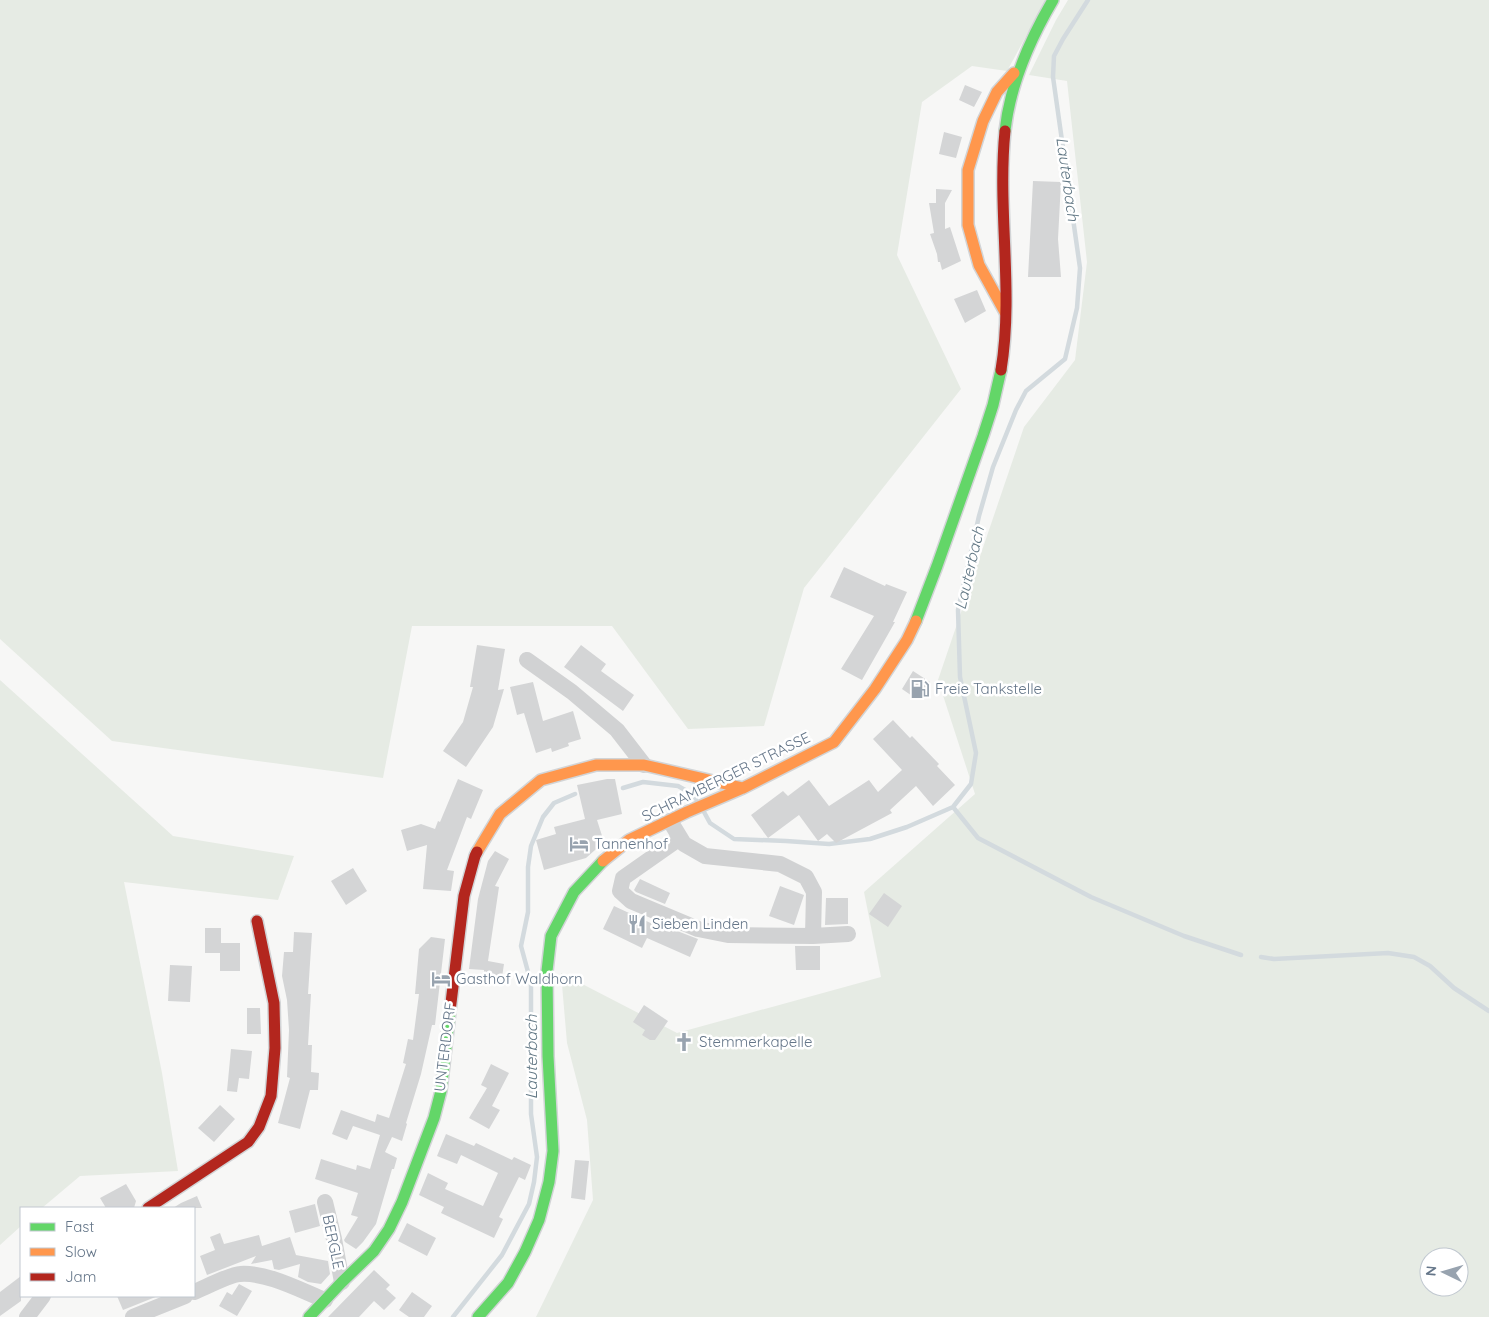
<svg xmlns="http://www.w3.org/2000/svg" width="1489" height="1317" viewBox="0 0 1489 1317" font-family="Quicksand,sans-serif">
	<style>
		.green { fill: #e6ebe4; fill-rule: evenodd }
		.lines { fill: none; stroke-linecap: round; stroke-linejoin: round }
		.stream { stroke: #d3dade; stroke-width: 4.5 }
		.building { fill: #d4d5d6 }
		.fast-casing { stroke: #d2d4d6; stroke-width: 14 }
		.slow-casing { stroke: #d2d4d6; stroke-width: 14 }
		.jam-casing { stroke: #d2d4d6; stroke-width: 14 }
		.street { stroke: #d1d2d3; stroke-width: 16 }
		.fast { stroke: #63d668; stroke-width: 11 }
		.slow { stroke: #ff974d; stroke-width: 11 }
		.jam { stroke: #b3261e; stroke-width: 11 }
		.labels { text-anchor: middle; stroke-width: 5; stroke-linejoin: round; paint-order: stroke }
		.poi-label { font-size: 15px; fill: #657689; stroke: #fff; text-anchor: start }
		.street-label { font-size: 15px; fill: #657689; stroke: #fff }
		.water-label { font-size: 16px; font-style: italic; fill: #617784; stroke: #fff }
	</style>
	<rect width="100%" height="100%" fill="#f7f7f6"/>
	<path class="green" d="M0,0H1046L1007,71L972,66L922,102L897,255L961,389L804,588L764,726L688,729L612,626H412L383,778L112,741L0,639Z
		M1068,0H1489V1317H536L593,1200L587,1120L567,1043L561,973L677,1033L881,977L864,892L975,794L938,680L1024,427L1075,360L1087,262L1067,81L1029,75L1056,20ZM1429,1257H1459V1287H1429Z
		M0,680L173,836L294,856L278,900L124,882L162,1073L178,1171L80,1176L42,1208H21V1226L0,1245Z"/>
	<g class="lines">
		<path class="stream" d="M623,788L643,782L678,786L694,795L696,799
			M953,807L978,838L1091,897L1184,936L1241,955
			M704,812L710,823L734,839L786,841L829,844L870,839L907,827L953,807L971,784L976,753L960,677L958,610L979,516L993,467L1016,410L1026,391L1065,359L1077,308L1080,268L1053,77L1054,56L1063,39L1088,0
			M1261,957L1274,959L1388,953L1414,957L1430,966L1454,988L1489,1011
			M453,1317L502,1255L529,1204L534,1182L537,1157L531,1114V983L521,946L528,912V867L531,846L543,817L554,803L575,794"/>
	</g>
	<path class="building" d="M965,85L982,92L974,107L959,100Z
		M944,132L962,137L956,158L939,154Z
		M1033,181L1061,182L1058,239L1061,277H1028Z
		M936,189L952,190L945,203V229L950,227L961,261L942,270L940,262H938L937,254L930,234L934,233L929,203H936Z
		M977,290L986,311L965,323L954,299Z
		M844,567L885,586L886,584L907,592L893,622H895L862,680L841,669L874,616L830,597Z
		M477,645L505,649L498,690L504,689L493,727L466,767L443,751L463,722L473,687H470Z
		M581,645L606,664L601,671L634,695L623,711L564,667Z
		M913,671L930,682L918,700L902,689Z
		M533,682L543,721L573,711L581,739L568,743L569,746L552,752L551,748L536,753L524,713L517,715L510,687Z
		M893,720L910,738L912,736L939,764L937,766L955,785L933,806L916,786L890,810L892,813L836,843L827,834L818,841L799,815L768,838L751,815L783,791L788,796L809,780L829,806L869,780L878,792L902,770L873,739Z
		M458,779L483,790L471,819L467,817L447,870L454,871L451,891L423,889L427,845L407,851L401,830L421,824L435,829L438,821L440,822Z
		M607,779H615L622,814L597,820L604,842L586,858L544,870L536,840L556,834L554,827L585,819L577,785Z
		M495,851L509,859L495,886L499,887L488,961L504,964L502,977L484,974V970L469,969L478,899L488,861Z
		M353,868L367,891L346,905L331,881Z
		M640,879L670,893L665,904L636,892L634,890Z
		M780,886L804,895L794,925L769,916Z
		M884,893L902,906L888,927L869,914Z
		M826,898H848V924L825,925Z
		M614,906L670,932L672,929L698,939L690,957L647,938L642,948L603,929Z
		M205,928H221V943H240V971H220V953H205Z
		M294,932L312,933L308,994H311L308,1045H312L311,1072L319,1073L318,1090H310L300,1129L278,1123L290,1078L287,1077L289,1030L287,1000L282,976L284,952H293Z
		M431,937L445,939L435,1025H432L421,1074L406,1123L407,1124L402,1141L392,1137L385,1152L397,1158L394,1169H392L376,1224L363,1242L356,1249L345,1242L344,1240L358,1217L351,1215L358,1193L315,1179L321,1159L356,1170L357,1165L370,1169L380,1135L353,1126L347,1140L332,1134L341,1110L375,1122L377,1114L389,1118L406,1064L403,1063L408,1039L413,1040L419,994H415L419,949Z
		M795,946H820V970H796Z
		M170,965L192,966L190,1002L168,1001Z
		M644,1005L668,1021L655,1040H650L642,1035L645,1030L633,1022Z
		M247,1008H260L261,1034H247Z
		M231,1049L252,1051L249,1079L239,1078L237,1092L227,1091Z
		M491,1064L509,1073L492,1106L500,1110L489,1129L469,1118L487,1088L481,1085Z
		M220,1105L235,1119L214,1142L198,1128Z
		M446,1134L474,1146L476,1143L512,1160L514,1157L531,1165L525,1180L519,1177L499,1217L503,1219L494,1238L441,1213L444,1207L419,1195L428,1173L448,1183L445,1189L483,1206L498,1173L461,1155L457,1164L437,1156Z
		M575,1160L589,1161L585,1200L571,1198Z
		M126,1184L136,1201L134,1208H106L100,1198Z
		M197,1196L202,1208H173L181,1203Z
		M315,1204L320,1226L295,1233L289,1211Z
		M407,1223L436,1238L427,1256L398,1241Z
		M220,1233L224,1244L259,1235L262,1246L290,1237L296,1255L328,1261L330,1274L321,1284L308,1282L298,1277L300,1264L279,1270L274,1269L272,1260L251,1264L256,1256L207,1275L200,1256L215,1250L210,1237Z
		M374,1270L390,1285L386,1289L396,1298L384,1310L374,1301L359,1317H328Z
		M21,1276V1301L0,1316V1292Z
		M239,1284L252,1291L237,1316L219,1306L227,1292L232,1295Z
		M412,1292L432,1306L424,1317H409L399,1310Z
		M117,1296H158L123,1310Z"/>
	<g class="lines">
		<g class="fast-casing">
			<path id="fast" d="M1005,131C1010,84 1029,41 1053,0
				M916,621L937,566L983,436L993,405L1001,370
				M309,1317L342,1282L374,1251L389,1229L402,1202L434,1118L441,1091L450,1011
				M478,1317L508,1283L525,1252L539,1220L549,1182L553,1151L548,1056L547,971L551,936L574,892L603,861"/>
		</g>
		<g class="slow-casing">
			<path id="slow" d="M1005,312L979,265L968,225V170L983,121L997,92L1014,73
				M477,852L500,814L541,780L596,765H644L743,788
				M603,861L629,840L687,812L743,788L834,742L875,689L907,640L916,621"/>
		</g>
		<g class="jam-casing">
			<path id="jam" d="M1001,370C1014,291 997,211 1005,131
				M450,1011L464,896L475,856L477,852
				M148,1208L248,1142L259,1127L271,1096L275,1048L274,1003L257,921"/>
		</g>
		<path class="street" d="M527,660L572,692L617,730L644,765
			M670,821L684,844L705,856L780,864L806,877L814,892L813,936L728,935L698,929L631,901L620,891L623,878L680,838
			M813,936L848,934
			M325,1202L334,1239L342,1282
			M194,1292C204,1288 231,1274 240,1274C267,1272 300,1290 325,1300
			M27,1317L43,1296
			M133,1317L185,1296"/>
		<use href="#fast" class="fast"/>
		<use href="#slow" class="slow"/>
		<use href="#jam" class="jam"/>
	</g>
	<defs>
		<g id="fuel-bare" transform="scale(1.5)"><path d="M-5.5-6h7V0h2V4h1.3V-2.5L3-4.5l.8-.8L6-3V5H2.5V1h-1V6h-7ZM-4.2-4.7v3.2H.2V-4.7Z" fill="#98a3af" stroke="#fff" stroke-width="2.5" paint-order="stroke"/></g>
		<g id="hotel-bare" transform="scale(1.5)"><path d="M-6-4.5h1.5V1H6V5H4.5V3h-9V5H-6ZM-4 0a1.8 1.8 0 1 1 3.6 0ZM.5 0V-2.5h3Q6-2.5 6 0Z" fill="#98a3af" stroke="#fff" stroke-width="2.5" paint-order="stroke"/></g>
		<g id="restaurant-bare" transform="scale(1.5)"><path d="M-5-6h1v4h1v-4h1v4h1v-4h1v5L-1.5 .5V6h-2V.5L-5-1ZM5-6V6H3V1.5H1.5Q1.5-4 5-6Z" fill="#98a3af" stroke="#fff" stroke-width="2.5" paint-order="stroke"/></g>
		<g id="church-bare" transform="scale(1.5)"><path d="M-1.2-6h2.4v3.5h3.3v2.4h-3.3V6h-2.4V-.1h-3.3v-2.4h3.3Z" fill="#98a3af" stroke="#fff" stroke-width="2.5" paint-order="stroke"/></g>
	</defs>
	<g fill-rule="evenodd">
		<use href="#fuel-bare" x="920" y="689"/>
		<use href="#hotel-bare" x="579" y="844"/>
		<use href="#restaurant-bare" x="637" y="924"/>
		<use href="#hotel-bare" x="441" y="979"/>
		<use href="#church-bare" x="684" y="1042"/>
	</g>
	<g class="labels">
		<g class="poi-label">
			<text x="935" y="694">Freie Tankstelle</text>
			<text x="594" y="849">Tannenhof</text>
			<text x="652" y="929">Sieben Linden</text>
			<text x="456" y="984">Gasthof Waldhorn</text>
			<text x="699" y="1047">Stemmerkapelle</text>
		</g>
		<g class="street-label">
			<text transform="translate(726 777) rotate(-26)" y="5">SCHRAMBERGER STRASSE</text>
			<text transform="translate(445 1047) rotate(-83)" y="5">UNTERDORF</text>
			<text transform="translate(333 1242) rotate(78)" y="5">BERGLE</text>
		</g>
		<g class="water-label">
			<text transform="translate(1068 179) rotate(82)" y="6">Lauterbach</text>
			<text transform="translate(969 568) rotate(-77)" y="6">Lauterbach</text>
			<text transform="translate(531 1057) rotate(-90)" y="6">Lauterbach</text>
		</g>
	</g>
	<rect x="20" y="1207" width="175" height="90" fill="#ffffff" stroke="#c1c8d0"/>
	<rect x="30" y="1223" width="25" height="8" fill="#63d668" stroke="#c1c8d0"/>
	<text x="65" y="1232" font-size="15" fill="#657689">Fast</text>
	<rect x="30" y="1248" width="25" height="8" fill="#ff974d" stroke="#c1c8d0"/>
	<text x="65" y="1257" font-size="15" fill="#657689">Slow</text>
	<rect x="30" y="1273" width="25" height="8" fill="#b3261e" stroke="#c1c8d0"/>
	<text x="65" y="1282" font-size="15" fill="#657689">Jam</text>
	<g transform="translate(1444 1272) rotate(275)"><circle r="24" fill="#ffffff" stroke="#c1c8d0"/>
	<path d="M0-4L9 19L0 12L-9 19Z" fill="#98a3af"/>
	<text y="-8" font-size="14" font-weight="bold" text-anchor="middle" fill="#657689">N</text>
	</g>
</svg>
